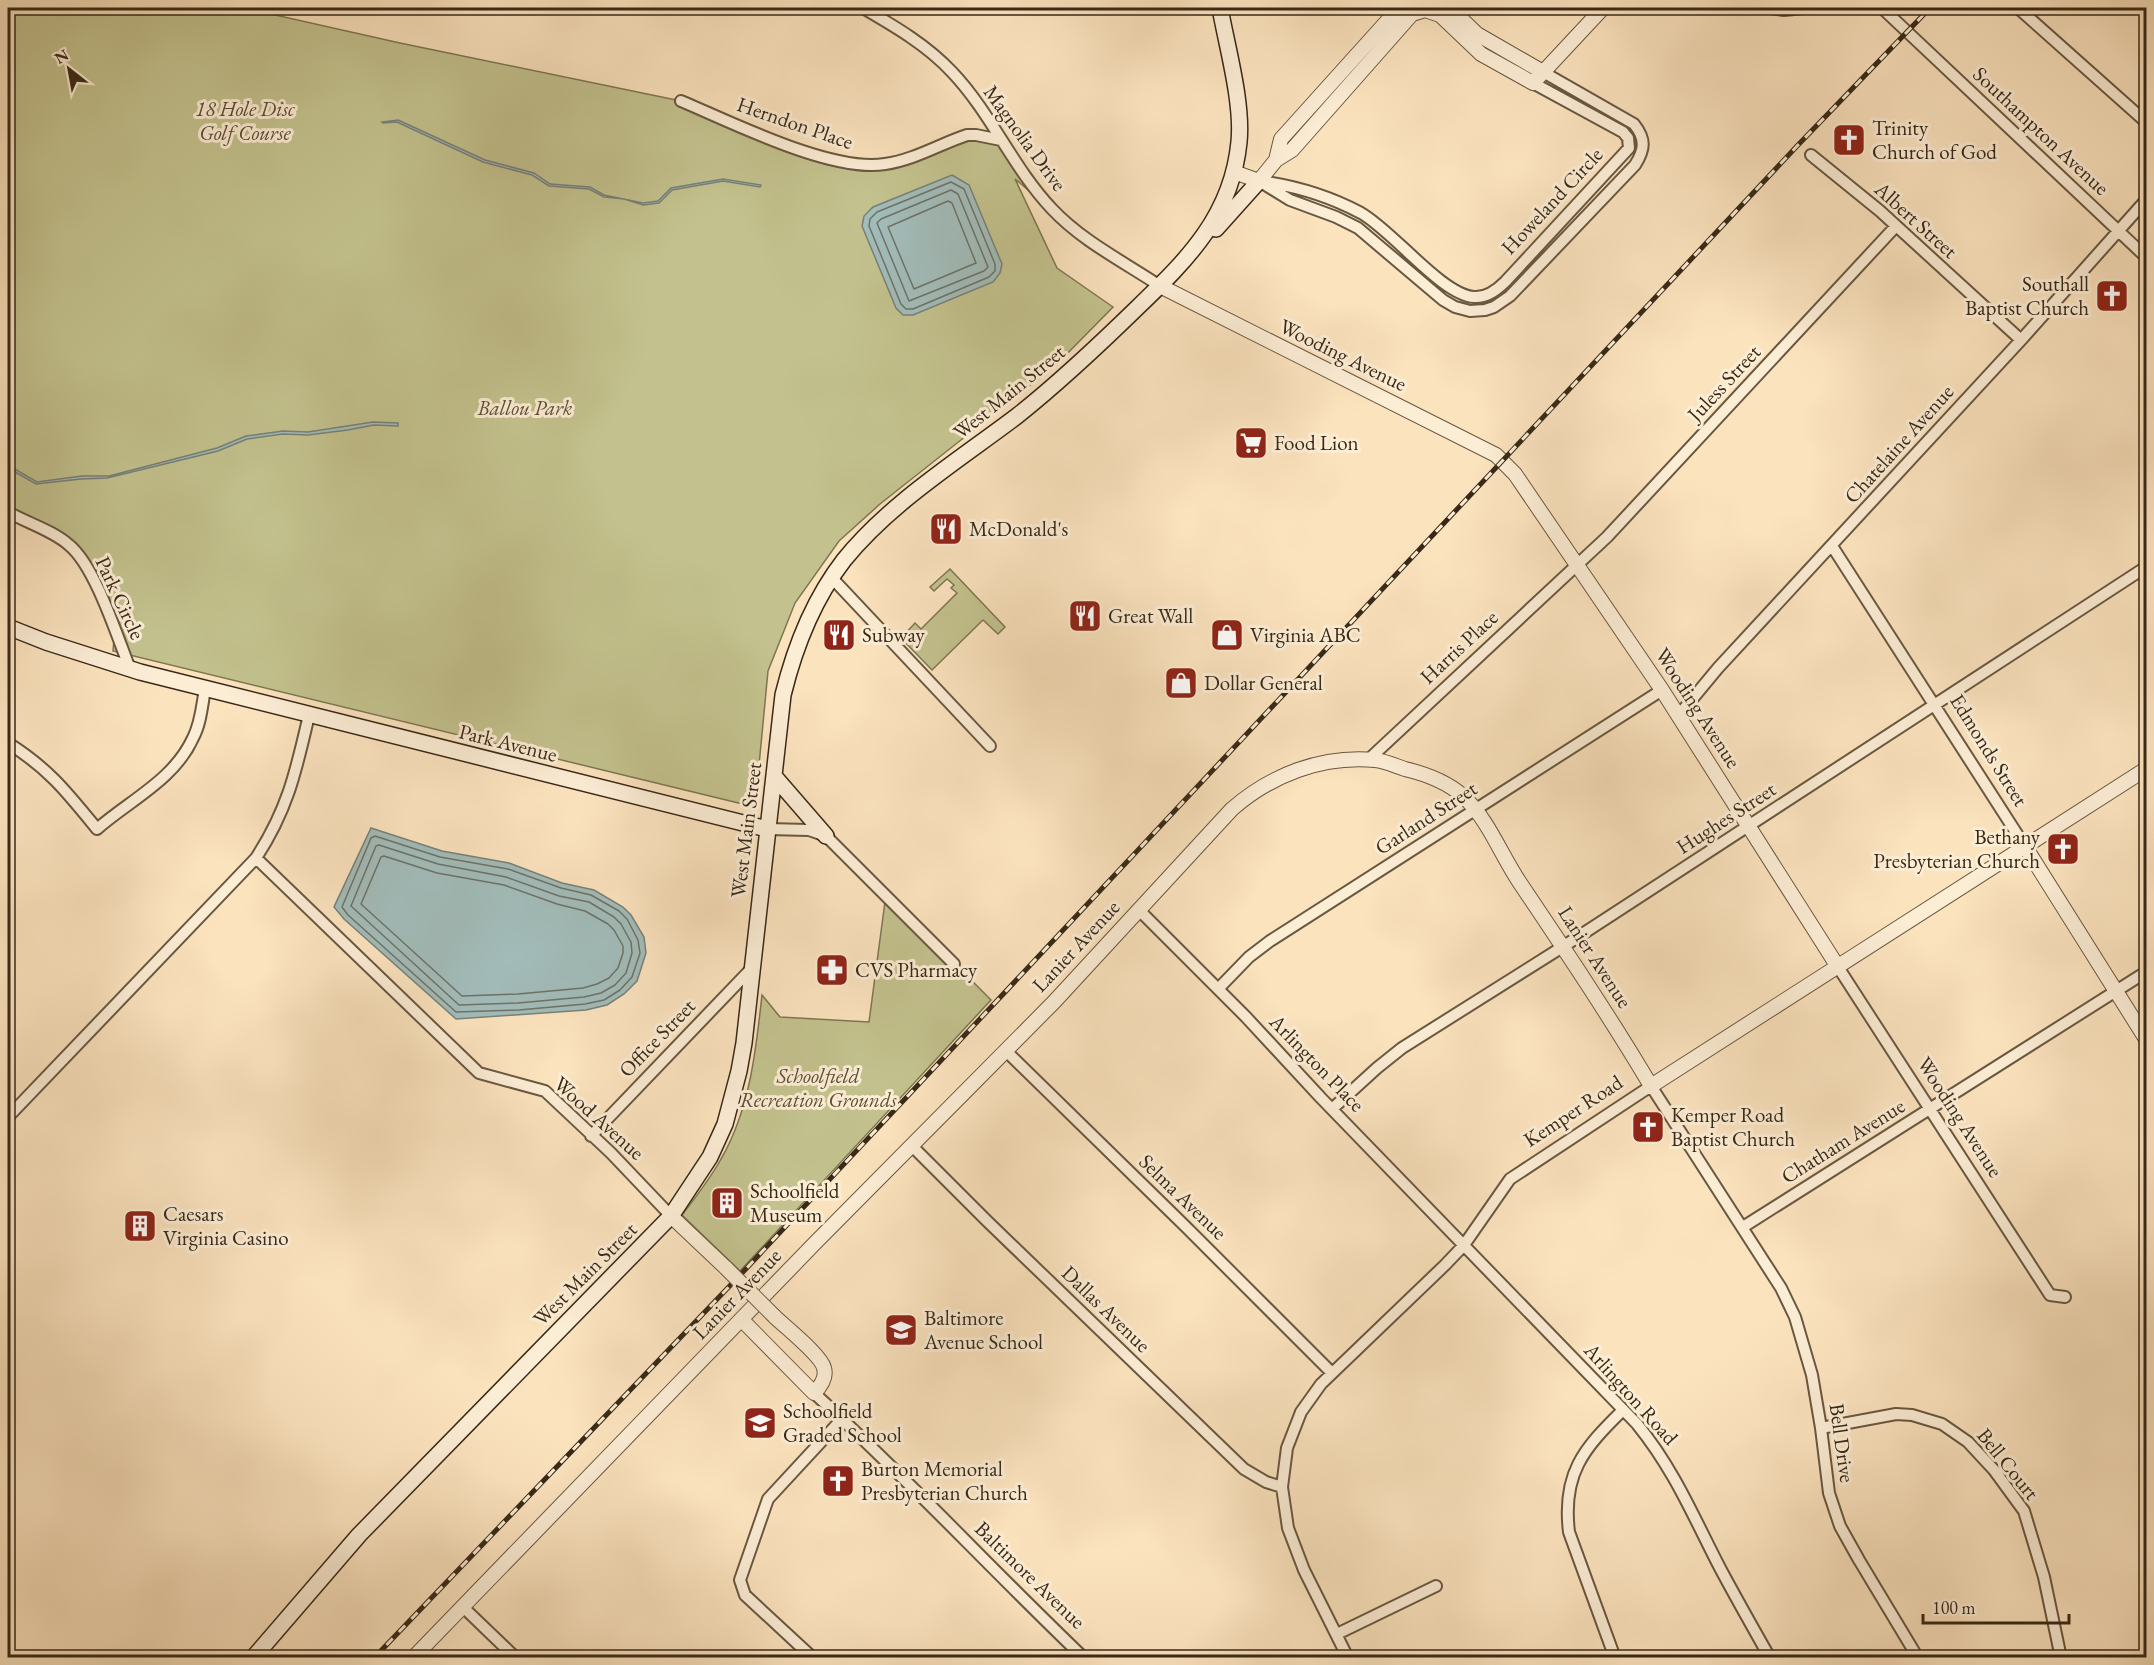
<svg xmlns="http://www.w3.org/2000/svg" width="2154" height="1665" viewBox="0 0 2154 1665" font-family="'EB Garamond',serif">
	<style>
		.green { fill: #c3c28e; stroke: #7e7652; stroke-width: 1.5 }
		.water { fill: #a2bcba; stroke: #788179; stroke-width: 1.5 }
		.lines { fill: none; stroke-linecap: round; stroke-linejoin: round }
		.shore { stroke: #6d7268; stroke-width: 1.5 }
		.minor-casing { stroke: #695841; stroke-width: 14 }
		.tertiary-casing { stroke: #695841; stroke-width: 16 }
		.secondary-casing { stroke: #382917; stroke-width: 18 }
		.minor { stroke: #fcedd5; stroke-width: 10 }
		.tertiary { stroke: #fcedd5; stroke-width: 14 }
		.secondary { stroke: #fcedd5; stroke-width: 15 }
		.rail-casing { stroke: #382917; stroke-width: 5 }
		.rail { stroke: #fcedd5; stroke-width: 3; stroke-dasharray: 9; stroke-linecap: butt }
		.tertiary-bridge-casing { stroke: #695841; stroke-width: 16; stroke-linecap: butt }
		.tertiary-bridge { stroke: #fcedd5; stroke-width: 14 }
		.labels { text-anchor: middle; stroke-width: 6; stroke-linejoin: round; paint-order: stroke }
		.park-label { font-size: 21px; font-style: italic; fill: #5b4f35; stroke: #fcedd5 }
		.street-label { font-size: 21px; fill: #382917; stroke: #fcedd5 }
		.poi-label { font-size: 21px; fill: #382917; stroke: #fcedd5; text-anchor: start }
	</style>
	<rect width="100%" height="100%" fill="#fbe3be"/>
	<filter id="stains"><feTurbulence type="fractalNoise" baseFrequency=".00333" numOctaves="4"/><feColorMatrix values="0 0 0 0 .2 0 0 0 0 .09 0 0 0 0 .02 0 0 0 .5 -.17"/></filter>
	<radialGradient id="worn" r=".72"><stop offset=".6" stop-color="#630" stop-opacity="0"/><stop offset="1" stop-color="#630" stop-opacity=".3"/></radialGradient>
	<path class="green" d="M8,8H244L400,43L681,101L843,163L885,164L955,140H1001L1028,180L1082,235L1015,179L1057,268L1113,307L1057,364L880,504L839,541L795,603L768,671L755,807L113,651L114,639C105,618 86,564 70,551C52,537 28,528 8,518Z
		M950,569L1005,627L998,634L983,620L932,670L901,638L915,623L921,629L957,593L951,588L954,585L947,579L934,591L930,587Z
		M886,894L991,1000L740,1271L682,1215C696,1197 710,1179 721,1159C750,1109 756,1050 762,995L780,1017L869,1022Z"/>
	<path class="water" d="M398,120L485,160L534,173L550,184L590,187L604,195L643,203L658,201L671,188L723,179L761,185L760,187L723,181L672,190L659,203L643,205L624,199L604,197L589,189L549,186L532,175L483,162L397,122L383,123L382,122Z
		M952,175L969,185L1002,264L1000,273L993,282L913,315H903L896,308L862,226L864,216L873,207Z
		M373,422L398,423V426L374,425L348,430L308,435L283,434L247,439L218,451L107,478L81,479L36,484L8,468V465L37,482L82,476H109L217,448L246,436L283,431L308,432Z
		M371,828L442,851L509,863L562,883L594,890L623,907L631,915L644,937L646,953L637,981L624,994L607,1005L586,1010L456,1019L344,919L334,907Z"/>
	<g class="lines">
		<path class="shore" d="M951,182L964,189L995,264V271L989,277L913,309H906L901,304L869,226L870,219L877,212Z
			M951,190L958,194L988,267L984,271L909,301L877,223L881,219Z
			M948,201L952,203L976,263L914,289L888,227Z
			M375,836L440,857L508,869L561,888L591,895L619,911L627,919L638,940L640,953L632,977L620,990L604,1000L585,1004L519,1010L456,1012L348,915L342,907L371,838Z
			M379,845L438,864L506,877L559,896L589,902L614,917L621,924L631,942L632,953L626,973L615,985L601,993L584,997L518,1003L459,1005L351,906L376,846Z
			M384,856L437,873L504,885L557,904L585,911L608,924L614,930L623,946V953L618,968L609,978L597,984L583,988L518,994L462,996L361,904L381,857Z"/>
		<g class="minor-casing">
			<path id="minor" d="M863,8C894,26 927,45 952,72C991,113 1013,168 1052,209C1082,241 1124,262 1160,286
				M1770,8L1784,10L1804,8
				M1882,8L2146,257
				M2018,8L2146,122
				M681,101C731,122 832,173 885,164C914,160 940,144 967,135H976L1001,140
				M1811,155L1880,211L2021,340
				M1259,181L1290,200L1336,217L1358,228L1443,300L1455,307L1470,311L1485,310L1494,307L1510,296L1635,165C1645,149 1646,139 1634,124L1543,72
				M1266,182C1299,187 1331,197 1361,213C1393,231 1442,295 1474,297C1486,298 1497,290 1505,282L1629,148L1628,138L1623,132L1533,83
				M8,512C27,523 52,530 69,545C95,566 117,636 130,669
				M1832,546L2026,848
				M832,578L990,746
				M1679,715L1718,668L2021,340L2146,200
				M8,743C49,769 66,791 97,829C130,800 174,780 193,738C201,723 202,705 205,689
				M1368,760L1607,537L1896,226
				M767,829L809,830L826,836L954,964
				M256,858L479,1073L545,1091L611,1153L671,1216
				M1139,910L1246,1017L1321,1098L1637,1424C1675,1471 1693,1516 1720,1568C1736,1598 1753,1628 1770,1658
				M1838,967L2050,1295L2065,1297
				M1218,989L1249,957L1270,941L1662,690
				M1006,1051L1185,1226L1332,1373
				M1332,1109L1377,1068L1402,1048L1564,946L2146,567
				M8,1117L256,858C288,809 296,771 309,715
				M591,1136L752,968
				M912,1146L987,1221L1244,1469L1266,1482L1282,1487
				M1743,1227L2146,972
				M814,1393C907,1478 993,1571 1084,1658
				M1821,1428L1896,1414L1912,1415L1942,1424L1968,1442L1994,1470L2024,1511L2044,1577L2061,1658
				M464,1608L516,1658
				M1337,1634L1436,1586
				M813,1658L745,1595L740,1580L768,1499L842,1419
				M1348,1658L1304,1570L1288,1528L1282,1487L1287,1448L1301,1412L1321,1384L1445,1265L1464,1245L1510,1179L1651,1086L1781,1288L1795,1317L1812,1375L1821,1428L1829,1493L1840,1526L1859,1560L1918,1658
				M1615,1658L1569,1532C1562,1474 1583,1449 1623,1410"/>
		</g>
		<g class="tertiary-casing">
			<path id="tertiary" d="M1450,8L1477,34L1543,72
				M1276,160L1281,139L1399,8
				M1234,172L1259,181L1276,160L1292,150L1412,14L1425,10L1440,15L1481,54L1533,83L1603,8
				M1160,286L1496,455L1515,474L1662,690L1838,967
				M2026,848L2146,1039
				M671,1216L726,1268
				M742,1320L814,1393C821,1386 827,1378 824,1368C821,1355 785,1327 774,1316
				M8,1657V1658
				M413,1658L815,1243L1054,1002L1232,809C1271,775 1322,755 1375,760C1385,761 1396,766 1405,769C1426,774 1446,781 1463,796C1488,819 1501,855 1520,883C1565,950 1610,1017 1651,1086L2146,769"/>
		</g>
		<g class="secondary-casing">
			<path id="secondary" d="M1216,229L1259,181
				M8,627L46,642L140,672L767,829
				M774,776L826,836
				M253,1658L359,1535L671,1216L710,1157L725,1124L739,1071L744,1043L783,695C795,646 813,600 844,560C890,503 959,460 1017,416C1060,382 1099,345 1138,307C1188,259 1232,215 1239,142C1243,103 1227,47 1220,8"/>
		</g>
		<use href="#minor" class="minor"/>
		<use href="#tertiary" class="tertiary"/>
		<use href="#secondary" class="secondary"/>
		<g class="rail-casing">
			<path id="rail" d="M374,1658L743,1272L1798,145L1930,8"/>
		</g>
		<use href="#rail" class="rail"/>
		<g class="tertiary-bridge-casing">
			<path id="tertiary-bridge" d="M726,1268L774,1316"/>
		</g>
		<use href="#tertiary-bridge" class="tertiary-bridge"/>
	</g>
	<defs>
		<g id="church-square" transform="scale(1.725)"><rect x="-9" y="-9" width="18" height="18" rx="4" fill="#8f2418" stroke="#fcedd5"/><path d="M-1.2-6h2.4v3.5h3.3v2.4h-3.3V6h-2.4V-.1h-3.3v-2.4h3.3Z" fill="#fff"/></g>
		<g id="supermarket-square" transform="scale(1.725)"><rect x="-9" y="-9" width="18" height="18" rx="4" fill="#8f2418" stroke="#fcedd5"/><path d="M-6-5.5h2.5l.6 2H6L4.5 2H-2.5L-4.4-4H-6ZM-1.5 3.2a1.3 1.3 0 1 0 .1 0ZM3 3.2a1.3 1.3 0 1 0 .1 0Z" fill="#fff"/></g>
		<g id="restaurant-square" transform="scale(1.725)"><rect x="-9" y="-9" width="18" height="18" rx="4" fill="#8f2418" stroke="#fcedd5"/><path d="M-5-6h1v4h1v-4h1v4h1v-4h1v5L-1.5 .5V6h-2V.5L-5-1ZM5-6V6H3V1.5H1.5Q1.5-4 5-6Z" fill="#fff"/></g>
		<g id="shop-square" transform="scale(1.725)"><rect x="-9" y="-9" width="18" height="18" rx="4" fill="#8f2418" stroke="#fcedd5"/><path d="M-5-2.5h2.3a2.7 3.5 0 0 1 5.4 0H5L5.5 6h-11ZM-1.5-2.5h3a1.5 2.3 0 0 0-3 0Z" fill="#fff"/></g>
		<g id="pharmacy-square" transform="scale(1.725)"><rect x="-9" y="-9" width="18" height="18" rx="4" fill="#8f2418" stroke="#fcedd5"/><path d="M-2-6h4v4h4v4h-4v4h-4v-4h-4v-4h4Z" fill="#fff"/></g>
		<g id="building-square" transform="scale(1.725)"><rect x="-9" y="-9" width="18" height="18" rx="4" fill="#8f2418" stroke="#fcedd5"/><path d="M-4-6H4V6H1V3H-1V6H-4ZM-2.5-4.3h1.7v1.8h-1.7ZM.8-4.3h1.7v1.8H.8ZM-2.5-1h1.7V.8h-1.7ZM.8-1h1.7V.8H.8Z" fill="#fff"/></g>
		<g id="school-square" transform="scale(1.725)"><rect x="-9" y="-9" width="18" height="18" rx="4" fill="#8f2418" stroke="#fcedd5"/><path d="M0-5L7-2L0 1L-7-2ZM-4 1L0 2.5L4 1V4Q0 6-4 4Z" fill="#fff"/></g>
	</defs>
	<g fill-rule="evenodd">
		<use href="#church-square" x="1849" y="140"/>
		<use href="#church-square" x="2112" y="296"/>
		<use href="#supermarket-square" x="1251" y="443"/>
		<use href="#restaurant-square" x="946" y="529"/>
		<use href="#restaurant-square" x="1085" y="616"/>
		<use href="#restaurant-square" x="839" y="635"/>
		<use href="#shop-square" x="1227" y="635"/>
		<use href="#shop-square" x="1181" y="683"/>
		<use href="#church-square" x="2063" y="849"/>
		<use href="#pharmacy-square" x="832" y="970"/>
		<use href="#church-square" x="1648" y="1127"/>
		<use href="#building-square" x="727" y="1203"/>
		<use href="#building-square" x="140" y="1226"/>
		<use href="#school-square" x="901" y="1330"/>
		<use href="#school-square" x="760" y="1423"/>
		<use href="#church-square" x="838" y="1481"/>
	</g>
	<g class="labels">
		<g class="park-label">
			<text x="245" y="116">18 Hole Disc<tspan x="245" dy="24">Golf Course</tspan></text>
			<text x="525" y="415">Ballou Park</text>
			<text x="818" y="1083">Schoolfield<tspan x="818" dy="24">Recreation Grounds</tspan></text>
		</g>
		<g class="street-label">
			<text transform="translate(795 123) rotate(19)" y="7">Herndon Place</text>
			<text transform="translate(2041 131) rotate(43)" y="7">Southampton Avenue</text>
			<text transform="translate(1025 138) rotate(54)" y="7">Magnolia Drive</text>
			<text transform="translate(1552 201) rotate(-47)" y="7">Howeland Circle</text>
			<text transform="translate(1916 220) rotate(42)" y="7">Albert Street</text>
			<text transform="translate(1343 355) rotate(26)" y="7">Wooding Avenue</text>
			<text transform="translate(1724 383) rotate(-47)" y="7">Juless Street</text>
			<text transform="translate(1009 392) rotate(-39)" y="7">West Main Street</text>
			<text transform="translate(1899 444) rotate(-48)" y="7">Chatelaine Avenue</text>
			<text transform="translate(120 598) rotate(65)" y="7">Park Circle</text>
			<text transform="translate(1459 647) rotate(-43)" y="7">Harris Place</text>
			<text transform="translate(1698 708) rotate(57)" y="7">Wooding Avenue</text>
			<text transform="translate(508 743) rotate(14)" y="7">Park Avenue</text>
			<text transform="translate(1989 750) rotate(58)" y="7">Edmonds Street</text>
			<text transform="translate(1426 818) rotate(-33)" y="7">Garland Street</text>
			<text transform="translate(1726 818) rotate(-33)" y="7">Hughes Street</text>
			<text transform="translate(746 830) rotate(-83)" y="7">West Main Street</text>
			<text transform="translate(1076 946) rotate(-47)" y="7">Lanier Avenue</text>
			<text transform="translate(1595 957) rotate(57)" y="7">Lanier Avenue</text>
			<text transform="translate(657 1038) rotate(-46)" y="7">Office Street</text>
			<text transform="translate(1317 1063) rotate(46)" y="7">Arlington Place</text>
			<text transform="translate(1573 1111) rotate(-33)" y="7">Kemper Road</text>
			<text transform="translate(1960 1117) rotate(57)" y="7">Wooding Avenue</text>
			<text transform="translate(599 1118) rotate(42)" y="7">Wood Avenue</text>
			<text transform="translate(1843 1141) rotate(-32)" y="7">Chatham Avenue</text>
			<text transform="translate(1183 1197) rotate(44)" y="7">Selma Avenue</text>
			<text transform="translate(585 1274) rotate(-45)" y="7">West Main Street</text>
			<text transform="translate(737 1294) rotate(-46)" y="7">Lanier Avenue</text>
			<text transform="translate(1106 1309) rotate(44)" y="7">Dallas Avenue</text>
			<text transform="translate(1631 1394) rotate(48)" y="7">Arlington Road</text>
			<text transform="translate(1842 1443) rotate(82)" y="7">Bell Drive</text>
			<text transform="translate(2008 1464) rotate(51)" y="7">Bell Court</text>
			<text transform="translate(1030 1575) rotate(44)" y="7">Baltimore Avenue</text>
		</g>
		<g class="poi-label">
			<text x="1872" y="135">Trinity<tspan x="1872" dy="24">Church of God</tspan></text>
			<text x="2089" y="291" text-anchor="end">Southall<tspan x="2089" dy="24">Baptist Church</tspan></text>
			<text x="1274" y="450">Food Lion</text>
			<text x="969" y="536">McDonald's</text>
			<text x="1108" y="623">Great Wall</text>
			<text x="862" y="642">Subway</text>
			<text x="1250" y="642">Virginia ABC</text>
			<text x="1204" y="690">Dollar General</text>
			<text x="2040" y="844" text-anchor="end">Bethany<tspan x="2040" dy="24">Presbyterian Church</tspan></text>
			<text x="855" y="977">CVS Pharmacy</text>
			<text x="1671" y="1122">Kemper Road<tspan x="1671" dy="24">Baptist Church</tspan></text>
			<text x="750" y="1198">Schoolfield<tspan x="750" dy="24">Museum</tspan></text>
			<text x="163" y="1221">Caesars<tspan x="163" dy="24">Virginia Casino</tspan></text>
			<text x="924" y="1325">Baltimore<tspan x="924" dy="24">Avenue School</tspan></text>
			<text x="783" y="1418">Schoolfield<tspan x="783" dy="24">Graded School</tspan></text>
			<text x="861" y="1476">Burton Memorial<tspan x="861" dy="24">Presbyterian Church</tspan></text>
		</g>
	</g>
	<rect width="2154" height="1665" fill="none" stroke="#fbe3be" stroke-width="30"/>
	<rect x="9" y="9" width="2136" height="1647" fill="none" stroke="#382917" stroke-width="3"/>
	<rect x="15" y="15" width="2124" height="1635" fill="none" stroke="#382917" stroke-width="1.5"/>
	<g transform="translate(69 69) rotate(329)" stroke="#fcedd5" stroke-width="4.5" paint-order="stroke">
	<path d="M0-4.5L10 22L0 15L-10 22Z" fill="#382917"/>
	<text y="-9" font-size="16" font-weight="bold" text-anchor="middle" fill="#382917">N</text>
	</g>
	<path d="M1923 1614v9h146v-9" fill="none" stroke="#382917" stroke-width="3"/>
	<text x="1932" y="1614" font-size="18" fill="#382917" stroke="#fcedd5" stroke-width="4.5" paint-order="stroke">100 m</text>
	<rect width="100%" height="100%" filter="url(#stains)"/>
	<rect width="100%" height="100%" fill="url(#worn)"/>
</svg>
